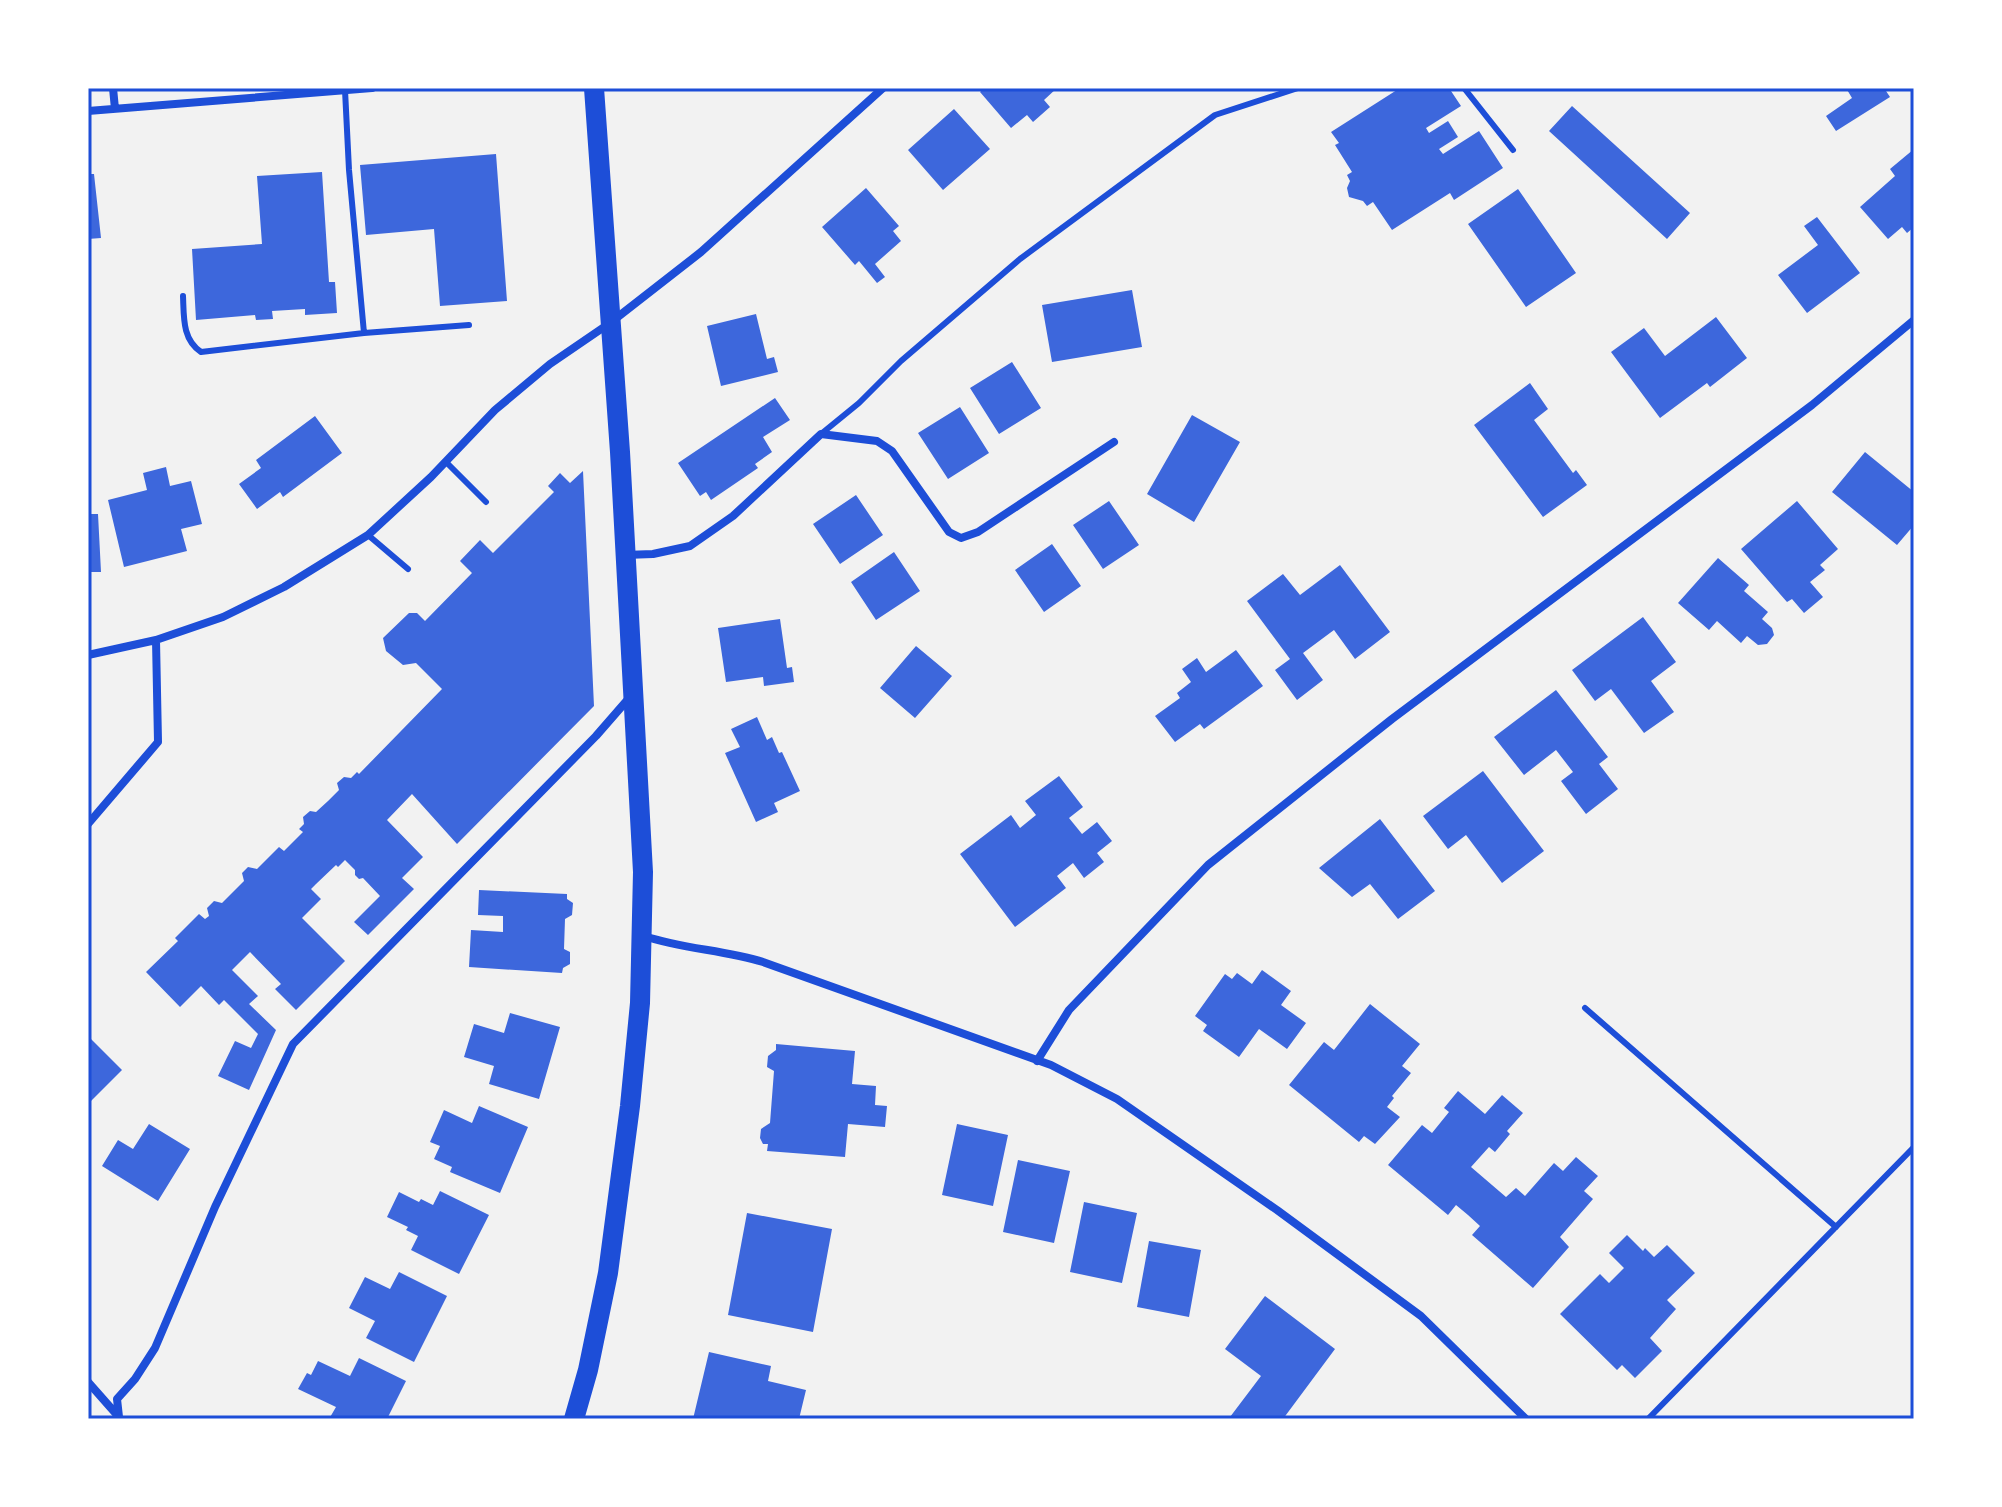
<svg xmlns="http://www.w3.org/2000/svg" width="2002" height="1507" viewBox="0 0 2002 1507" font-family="Figtree,sans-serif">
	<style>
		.building { fill: #3d67dc }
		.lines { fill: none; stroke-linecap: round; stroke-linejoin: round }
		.service { stroke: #1d4ed8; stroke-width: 6 }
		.minor { stroke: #1d4ed8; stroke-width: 8 }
		.primary { stroke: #1d4ed8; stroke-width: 20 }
		.neatline { fill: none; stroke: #1d4ed8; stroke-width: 3 }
	</style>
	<rect width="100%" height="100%" fill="#f2f2f2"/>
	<path class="building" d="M984,88H1057L1044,100L1050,107L1033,122L1027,115L1011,128L980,92Z
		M1400,88H1449L1461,106L1426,128L1429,133L1448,121L1458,137L1439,149L1443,154L1479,131L1503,168L1454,200L1450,193L1392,230L1373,202L1367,206L1363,201L1349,197L1347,188L1350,181L1347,175L1352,172L1335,145L1339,143L1331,132Z
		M1846,88H1884L1890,97L1836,131L1826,116L1852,98Z
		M1572,106L1690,213L1667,239L1549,131Z
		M954,109L990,149L943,190L908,150Z
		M1914,149V227L1907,233L1902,227L1888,239L1860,207L1895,176L1890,169Z
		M496,154L507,301L440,306L434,229L366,235L360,165Z
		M322,172L329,282H335L337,313L305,315V309L272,311L273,319L256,320L255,315L196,320L192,249L262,244L257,176Z
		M88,174H94L101,238L88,239Z
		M866,188L899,226L893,231L901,241L875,264L885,277L877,283L859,261L855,265L822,227Z
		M1518,189L1576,273L1526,307L1468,224Z
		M1817,217L1860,273L1807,313L1778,275L1818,245L1804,226Z
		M1132,290L1142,347L1052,362L1042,305Z
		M756,314L767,359L774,357L778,372L721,386L707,326Z
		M1716,317L1747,358L1710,387L1707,383L1660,418L1611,352L1644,328L1665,356Z
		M1012,362L1041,408L999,434L970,388Z
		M1530,383L1548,409L1534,420L1573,473L1576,470L1587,485L1543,517L1474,425Z
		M775,398L790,420L763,437L772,452L755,464L758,468L711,500L706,492L700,496L678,463Z
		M960,407L989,453L948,479L918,433Z
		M1192,415L1240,442L1194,522L1147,494Z
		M315,416L342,453L283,497L280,492L257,509L239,484L261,468L256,460Z
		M1865,452L1914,492V525L1897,545L1832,492Z
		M166,467L170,486L191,481L202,524L181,529L187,551L124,567L108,500L147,490L143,473Z
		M583,471L594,706L457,844L412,794L387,820L423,857L402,878L414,889L368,935L354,922L380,896L363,878L359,879L355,875V870L345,860L338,867L336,865L316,884L311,889L321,899L302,918L345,961L296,1010L275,989L281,984L250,952L232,970L258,996L249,1004L276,1030L249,1090L218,1076L235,1041L251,1048L258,1034L224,1000L219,1005L201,986L180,1007L146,972L178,941L175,938L199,914L205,919L209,916L207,908L214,901L222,903L244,881L242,873L248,867L257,869L279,847L284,851L303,832L299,829L304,824L303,817L310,811L316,812L328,801L339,790L337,783L344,777L351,778L357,772L359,774L442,689L416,663L403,665L386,651L383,638L409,613H417L425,621L472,573L460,561L480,540L493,553L554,492L548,486L560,473L570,483Z
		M856,495L883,535L840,564L813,524Z
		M1109,501L1139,545L1103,569L1073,525Z
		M1797,501L1838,549L1820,565L1825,570L1810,582L1823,597L1804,613L1792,599L1787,602L1741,549Z
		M88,514H98L101,572H88Z
		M1052,544L1081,586L1044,612L1015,570Z
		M894,552L920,591L876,620L851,582Z
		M1718,558L1749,585L1744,591L1768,612L1762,619L1772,628L1774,635L1767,644L1758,645L1747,636L1741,643L1717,621L1709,630L1678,603Z
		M1340,565L1390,632L1355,659L1334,630L1303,653L1323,680L1297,700L1275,670L1290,659L1247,601L1283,574L1300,595Z
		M1643,617L1676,662L1651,681L1674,712L1644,733L1611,689L1595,701L1572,670Z
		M780,619L787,668L792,667L794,682L764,686L763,677L726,682L718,628Z
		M916,646L952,676L915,718L880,688Z
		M1236,650L1263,686L1204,729L1200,724L1175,742L1155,716L1180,698L1177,693L1191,682L1182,669L1197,658L1206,672Z
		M1556,690L1608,757L1599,764L1618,789L1586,814L1561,781L1573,772L1556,750L1524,775L1494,737Z
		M757,717L767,740L772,737L779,753L782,752L800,791L774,803L778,812L756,822L725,753L740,747L731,729Z
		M1483,771L1544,851L1502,883L1466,835L1448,849L1423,816Z
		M1059,776L1083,807L1069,818L1082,834L1097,822L1112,841L1097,853L1104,862L1084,878L1073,863L1057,876L1066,888L1015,927L960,854L1011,815L1020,828L1036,815L1025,801Z
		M1380,819L1435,891L1398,919L1370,884L1352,897L1319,868Z
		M479,890L567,894V899L573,903L572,915L565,919L564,949L570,952V964L563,968L562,973L469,967L471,930L503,932V916L478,915Z
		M1262,970L1291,991L1281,1005L1306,1023L1287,1049L1259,1029L1239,1057L1203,1031L1207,1025L1195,1016L1225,974L1232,979L1237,973L1252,984Z
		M1370,1004L1420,1044L1402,1066L1411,1073L1392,1096L1394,1098L1387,1107L1400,1117L1375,1144L1364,1136L1359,1142L1289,1085L1324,1042L1334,1050Z
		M510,1013L560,1027L539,1099L489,1084L494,1066L464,1057L474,1024L504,1033Z
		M88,1036L122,1070L88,1104Z
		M776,1044L855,1051L852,1084L876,1086L875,1105L887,1106L885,1127L848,1124L845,1157L767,1151L768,1144H763L760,1138L761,1129L770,1123L774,1071L767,1067L768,1056L776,1050Z
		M1458,1091L1485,1114L1502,1095L1523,1113L1507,1131L1510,1134L1495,1152L1489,1147L1471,1167L1506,1197L1516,1188L1525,1196L1554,1163L1563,1171L1576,1157L1598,1176L1584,1191L1593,1199L1560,1237L1569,1247L1533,1288L1472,1235L1480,1226L1468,1215L1456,1205L1448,1215L1388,1165L1422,1125L1432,1133L1449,1112L1444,1108Z
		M479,1106L528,1127L500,1193L450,1172L452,1167L434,1159L440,1146L430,1142L444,1110L472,1123Z
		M149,1124L190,1149L158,1201L102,1166L118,1140L133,1149Z
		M957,1124L1008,1135L993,1206L942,1195Z
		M1018,1160L1070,1171L1054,1243L1003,1232Z
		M440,1191L489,1215L459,1274L411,1250L418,1236L406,1230L408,1227L387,1217L399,1192L419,1202L421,1199L433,1205Z
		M1084,1202L1137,1213L1122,1283L1070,1272Z
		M747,1213L832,1229L813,1332L728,1315Z
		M1627,1235L1643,1251L1645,1248L1654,1257L1667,1245L1695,1273L1667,1300L1676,1309L1650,1338L1662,1351L1635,1378L1622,1365L1617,1370L1560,1314L1600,1274L1609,1283L1624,1268L1609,1253Z
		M1149,1241L1201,1250L1189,1317L1137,1307Z
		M399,1272L447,1296L414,1362L366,1338L375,1321L349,1308L365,1277L390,1289Z
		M1265,1296L1335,1349L1283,1419H1233L1230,1417L1261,1376L1225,1349Z
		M709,1352L771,1366L768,1381L806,1390L799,1419H693Z
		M359,1358L406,1381L387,1419H329L336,1407L298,1389L307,1373L311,1375L318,1361L350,1376Z"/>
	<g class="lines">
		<path class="service" d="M1464,88L1513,150
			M345,90L349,170L364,333
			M183,296C184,317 182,339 201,352L364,333L469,325
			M821,434L859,403L901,361L1020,259L1215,115L1298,88
			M446,462L486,502
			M368,535L408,569
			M1585,1008L1836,1227
			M1648,1419L1914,1147"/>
		<path class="minor" d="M113,88L115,109
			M88,111L372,88
			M625,555L653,554L690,546L733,516L821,434L877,441L892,451L949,532L961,538L978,532L1114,442
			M88,655L156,640L223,617L284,587L368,535L431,477L495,410L550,364L610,323L701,252L883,88
			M88,824L158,742L156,640
			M644,936C683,949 724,950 763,962L1051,1065L1117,1099L1277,1210L1421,1316L1526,1419
			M1037,1061L1069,1010L1208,865L1392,719L1812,405L1914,320
			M88,1382L118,1416
			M119,1417L117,1399L135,1379L155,1348L215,1207L293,1044L596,736L630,697"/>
		<path class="primary" d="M574,1419L588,1370L608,1273L630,1106L640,1003L643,872L620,452L594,88"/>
	</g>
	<rect width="2002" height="1507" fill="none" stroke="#ffffff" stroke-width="180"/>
	<rect x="90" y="90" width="1822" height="1327" class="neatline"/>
</svg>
